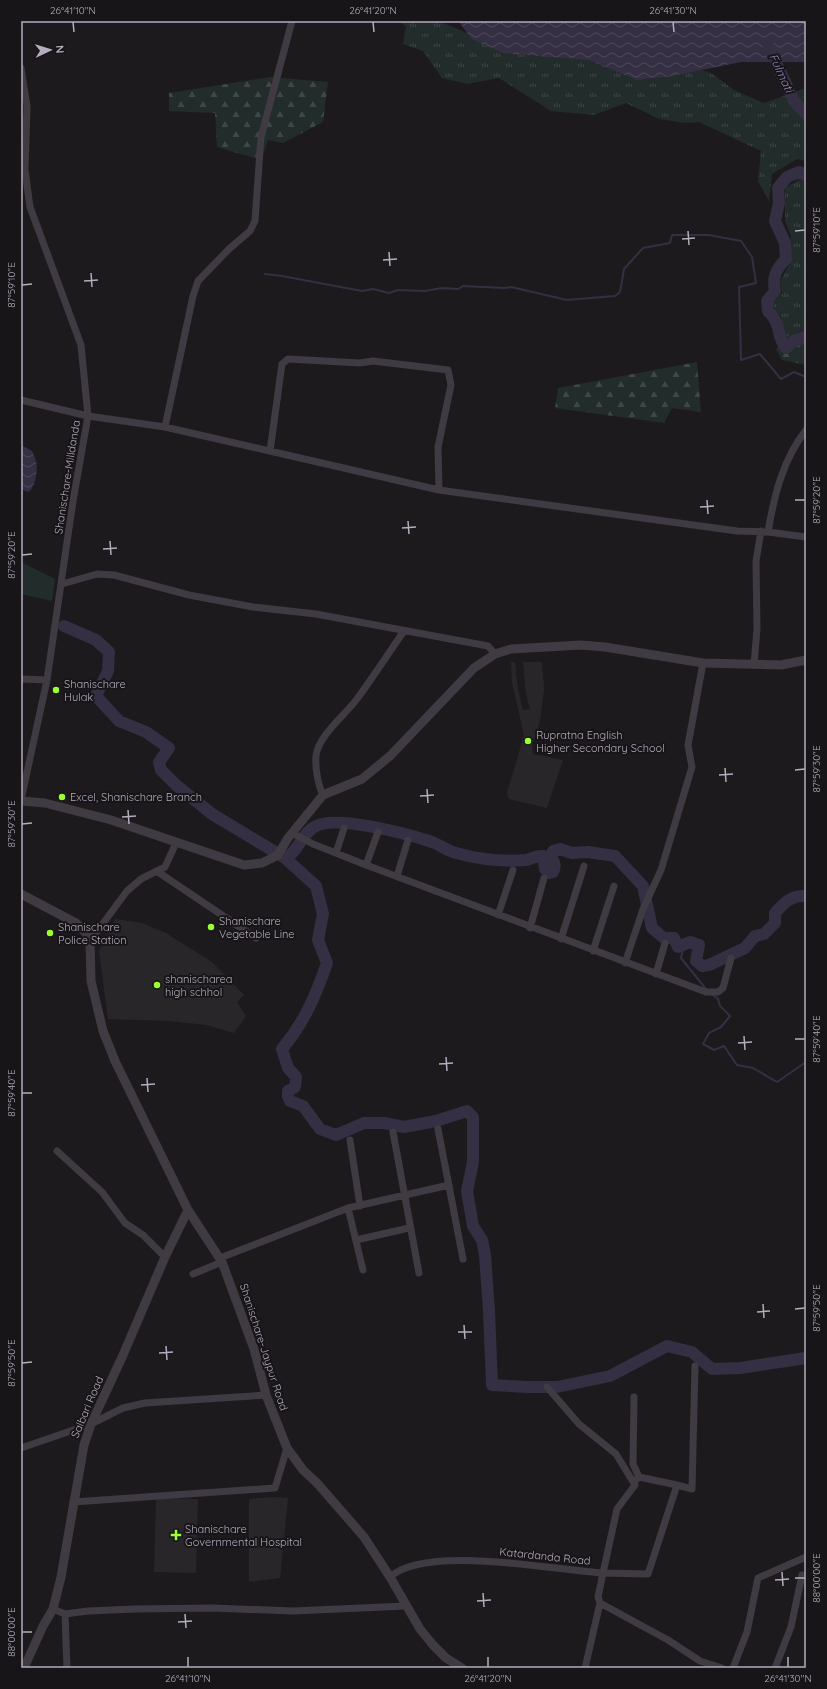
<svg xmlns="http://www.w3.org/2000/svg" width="827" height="1689" viewBox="0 0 827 1689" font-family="Quicksand,sans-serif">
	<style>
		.built { fill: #29262a }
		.grass { fill: url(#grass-tufts) }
		.forest { fill: url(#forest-firs) }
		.park { fill: #222c2a }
		.water { fill: url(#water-waves) }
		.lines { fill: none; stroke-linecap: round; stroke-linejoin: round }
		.stream { stroke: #342f42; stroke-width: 2 }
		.river { stroke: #342f42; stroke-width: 12 }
		.minor { stroke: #403b42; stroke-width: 7 }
		.tertiary { stroke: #403b42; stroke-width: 9 }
		.ticks { fill: none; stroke: #b5acbd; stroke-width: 1.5 }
		.poi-dot { fill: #9afe31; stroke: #181518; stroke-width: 1.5 }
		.labels { text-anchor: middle; stroke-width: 4; stroke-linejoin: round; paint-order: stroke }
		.street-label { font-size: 11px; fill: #b5acbd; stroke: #181518 }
		.poi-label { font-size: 11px; fill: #b5acbd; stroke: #181518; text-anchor: start }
		.water-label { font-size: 12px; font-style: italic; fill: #9282ba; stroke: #181518 }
		.neatline { fill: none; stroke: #b5acbd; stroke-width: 1.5 }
		.ticks-label { font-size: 10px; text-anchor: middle; fill: #b5acbd }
	</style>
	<defs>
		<pattern id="grass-tufts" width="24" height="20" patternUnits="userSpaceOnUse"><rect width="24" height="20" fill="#222c2a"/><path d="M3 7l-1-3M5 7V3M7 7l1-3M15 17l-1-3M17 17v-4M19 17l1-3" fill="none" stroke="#404847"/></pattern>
		<pattern id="forest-firs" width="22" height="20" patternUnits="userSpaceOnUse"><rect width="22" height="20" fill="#222c2a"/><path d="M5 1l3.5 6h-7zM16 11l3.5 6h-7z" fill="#404847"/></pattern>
		<pattern id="water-waves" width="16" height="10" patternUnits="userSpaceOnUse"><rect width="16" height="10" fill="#342f42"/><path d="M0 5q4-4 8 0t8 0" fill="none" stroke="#4f4a5b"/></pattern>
	</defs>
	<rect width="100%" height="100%" fill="#1d1a1d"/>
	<path class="built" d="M511,662H515L518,690L523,710L530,709L526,694L523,662H542L544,689L540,721L532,746L533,754L563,760L547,808L509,799L507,793L524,735L512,682Z
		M115,919L142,923L166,933L212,962L244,995L237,1002L246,1016L234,1033L207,1025L168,1021L108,1019L99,951Z
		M274,1497L288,1498L280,1578L249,1582V1499Z
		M156,1498L198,1499L196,1573L154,1572Z"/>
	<path class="grass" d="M400,21H439L490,43L660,57L711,73L734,90L764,103L806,88V161L797,159L772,174L769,201L758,181L761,151L699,122L685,123L659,119L626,103L594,115L551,111L499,78L467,84L442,78L423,51L403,44L406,27Z
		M800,179L806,181V331L798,333L787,338L780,316L774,309L773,303L782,293L780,282L790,263L791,236L785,221V188Z"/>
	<path class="forest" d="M270,77L328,82L323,122L283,143L268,140L261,160L217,147L215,113L169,111V93Z
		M806,331V365L782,360L776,349C785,340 793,333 806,331Z
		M697,362L701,412L672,408L664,423L555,408L558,388Z"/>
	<path class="park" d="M21,562L55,579L52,601L21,594Z"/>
	<path class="water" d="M458,21H806V62H741L672,76L637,80L589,60L503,53L472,39Z
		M21,445L32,451C39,464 38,477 31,490L28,492L21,489Z"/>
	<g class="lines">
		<path class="stream" d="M265,274L282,276L362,291L373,289L389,293L398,290L425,291L442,288L458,289L463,286L504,288L511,287L567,300L615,296L620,292L624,269L643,248L670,243L672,235H709L741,241L752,257L756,283L739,287L741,360L760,354L781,379L794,372L806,377
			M684,945L681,958L706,989
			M713,995L718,999L720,1006L730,1016L721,1027L709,1033L703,1044L714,1050L724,1046L737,1065L753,1068L777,1082L806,1062"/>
		<path class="river" d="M769,47L794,101L806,114
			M806,175L799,172L787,177L778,188L779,203L775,221L785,243L786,259C776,269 772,277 775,291L767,301L768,311C782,324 776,336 786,348L794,341L806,337
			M64,626L96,640L109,652L108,671L96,696L119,721L146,732L169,748L159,762L161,770L176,785L212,814L285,858L316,886L323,914L318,940L327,963C316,995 304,1023 282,1049L288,1068L296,1077L295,1087L288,1091V1096L290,1101L303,1106L320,1129L336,1135L364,1123H384L404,1127L436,1121L467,1111L473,1117V1162L467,1191L473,1226L482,1240L485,1255L489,1311L492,1385L527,1387H557L610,1376L667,1346L692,1352L712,1369L740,1368L806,1358
			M285,858C288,856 292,854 294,851C302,842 305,831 316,826C337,815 408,834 432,842C440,845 448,851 456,853C478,859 504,862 526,860C532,859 537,855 543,856L545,869L549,873L553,872C556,866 555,863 551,857L553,851L560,849L572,853L588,852L615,856L643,886L652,928L664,938H674L678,947L690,942L699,945L696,961L702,966L709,965L745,948L755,936L764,934L775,923V913C784,903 791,895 806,896"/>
		<path class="minor" d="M21,68L27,106L25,170L30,207L81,345L88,416L73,501L47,680L21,800
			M21,400L88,416L165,427L439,490L737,531L768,532L806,537
			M165,427L193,296L198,281L229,249L250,231L255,221L261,137L292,21
			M270,451L282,364L288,359L360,363L373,361L448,370L451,385L438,447L439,490
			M768,532C774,496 783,459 806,430
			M62,584L97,574L114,575L189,595L253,607L316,614L488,646L495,654
			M754,665L757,629L756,561L761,531
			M21,679L47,680
			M323,795C318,785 315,768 316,756C318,736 345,715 357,699C373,677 388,654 404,631
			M292,833L313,844L366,865L706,992H718L723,988L731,958
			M336,853L344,828
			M366,865L378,832
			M158,872L256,938
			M397,876L408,840
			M498,915L513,870
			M530,928L544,878
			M561,939L584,866
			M90,941L127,891L141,879L165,867L176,843
			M593,951L614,886
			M625,963L643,909L661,870L692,767L688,745L703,663
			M656,974L665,943
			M438,1129L463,1259
			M393,1132L419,1273
			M350,1140L360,1206
			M57,1151L102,1192L125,1223L143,1235L165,1257
			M348,1208L363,1270
			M356,1240L409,1228
			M220,1258L348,1208L449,1185
			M193,1274L222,1262
			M547,1387L579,1424L616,1454L635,1485L617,1509L603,1573L648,1574L677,1485L692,1489L695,1366
			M634,1397L633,1464L639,1477
			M21,1448L91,1424L123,1408L145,1403L266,1395
			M637,1479L639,1477L677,1485
			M73,1502L275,1488L287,1448
			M390,1577C426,1544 554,1570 603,1573L598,1597L600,1603L668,1640L700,1661L722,1668
			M53,1609L65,1614L88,1611L135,1609L212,1608L293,1611L406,1606
			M65,1614L67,1668
			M585,1668L600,1603
			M733,1668L747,1632L758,1578L806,1557
			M775,1668L791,1627L802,1575"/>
		<path class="tertiary" d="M21,801L45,803L111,820L244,865L262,863L278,855L288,838L323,795L362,779L390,756L474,668L495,654L511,649L581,645L605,647L703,663L781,665L806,660
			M21,894L76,923L86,933L90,941L91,981L103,1031L115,1061L188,1210L222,1262L254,1349L266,1395L287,1448L303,1470L317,1483L364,1537L390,1577L420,1629L433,1645L446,1658L462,1668
			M24,1668L43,1626L53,1609L61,1577L84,1445L91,1424L123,1355L165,1257L188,1210"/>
	</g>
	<path class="ticks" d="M73,22L74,32M373,22L374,32M673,22L674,32M688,231L689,245M795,231L805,230M682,239L695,238M389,252L390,266M383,260L397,259M91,273L92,287M84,281L98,280M22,285L32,284M707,500L708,514M795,500H805M700,507L714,506M408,521L409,534M402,528L416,527M110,541L111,555M103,549L117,548M22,555L32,554M725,768L726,782M795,770L805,769M719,775L733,774M427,789L428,803M420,796L434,795M128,810L129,824M122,817L136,816M22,824L32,823M744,1036L745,1050M795,1039H805M738,1043L752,1042M446,1057L447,1071M439,1064L453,1063M147,1078L148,1092M141,1085L155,1084M22,1093H32M763,1304L764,1318M795,1309L805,1308M757,1312L770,1311M464,1325L465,1339M458,1332H472M166,1346L167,1360M159,1353L173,1352M22,1363L32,1362M782,1572L783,1586M795,1578H805M775,1580L789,1579M483,1593L484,1607M477,1601L491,1600M185,1614L186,1628M178,1622L192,1621M22,1632H32M188,1657V1667M488,1657V1667M788,1657V1667"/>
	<g class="poi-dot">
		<circle cx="56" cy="690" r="4"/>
		<circle cx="528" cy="741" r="4"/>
		<circle cx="62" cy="797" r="4"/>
		<circle cx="211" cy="927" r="4"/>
		<circle cx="50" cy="933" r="4"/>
		<circle cx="157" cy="985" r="4"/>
		<path d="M174 1529h4v4h4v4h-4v4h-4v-4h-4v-4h4z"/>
	</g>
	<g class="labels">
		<g class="street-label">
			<text transform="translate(67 477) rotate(-81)" y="4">Shanischare-Milldanda</text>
			<text transform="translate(264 1347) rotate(72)" y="4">Shanischare-Jaypur Road</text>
			<text transform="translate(87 1407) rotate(-67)" y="4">Salbari Road</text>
			<text transform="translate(545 1556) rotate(6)" y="4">Katardanda Road</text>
		</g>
		<g class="poi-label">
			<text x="64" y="688">Shanischare<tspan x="64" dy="13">Hulak</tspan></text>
			<text x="536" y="739">Rupratna English<tspan x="536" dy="13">Higher Secondary School</tspan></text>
			<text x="70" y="801">Excel, Shanischare Branch</text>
			<text x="219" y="925">Shanischare<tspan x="219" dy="13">Vegetable Line</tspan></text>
			<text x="58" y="931">Shanischare<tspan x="58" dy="13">Police Station</tspan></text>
			<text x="165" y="983">shanischarea<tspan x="165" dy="13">high schhol</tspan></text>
			<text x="185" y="1533">Shanischare<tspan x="185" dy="13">Governmental Hospital</tspan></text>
		</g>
		<g class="water-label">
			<text transform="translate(781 73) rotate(65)" y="4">Fulmati</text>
		</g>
	</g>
	<rect width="827" height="1689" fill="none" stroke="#181518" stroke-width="44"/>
	<g transform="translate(50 50) rotate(86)" stroke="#181518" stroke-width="3" paint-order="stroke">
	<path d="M0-3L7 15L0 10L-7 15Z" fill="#b5acbd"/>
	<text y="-6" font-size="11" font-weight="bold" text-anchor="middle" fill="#b5acbd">N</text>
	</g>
	<rect x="22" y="22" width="783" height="1645" class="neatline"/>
	<g class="ticks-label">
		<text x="73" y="14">26°41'10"N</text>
		<text x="373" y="14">26°41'20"N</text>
		<text x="673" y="14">26°41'30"N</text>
		<text transform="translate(816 230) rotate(-90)" y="4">87°59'10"E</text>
		<text transform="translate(11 285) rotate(-90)" y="4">87°59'10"E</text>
		<text transform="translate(816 500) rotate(-90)" y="4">87°59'20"E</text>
		<text transform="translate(11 555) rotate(-90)" y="4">87°59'20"E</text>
		<text transform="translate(816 769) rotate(-90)" y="4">87°59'30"E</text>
		<text transform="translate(11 824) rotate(-90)" y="4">87°59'30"E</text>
		<text transform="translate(816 1039) rotate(-90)" y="4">87°59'40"E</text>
		<text transform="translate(11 1093) rotate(-90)" y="4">87°59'40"E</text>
		<text transform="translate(816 1308) rotate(-90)" y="4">87°59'50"E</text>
		<text transform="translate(11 1363) rotate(-90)" y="4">87°59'50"E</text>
		<text transform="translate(816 1578) rotate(-90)" y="4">88°00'00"E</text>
		<text transform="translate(11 1632) rotate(-90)" y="4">88°00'00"E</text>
		<text x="188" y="1682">26°41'10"N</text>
		<text x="488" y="1682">26°41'20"N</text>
		<text x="788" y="1682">26°41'30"N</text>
	</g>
</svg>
